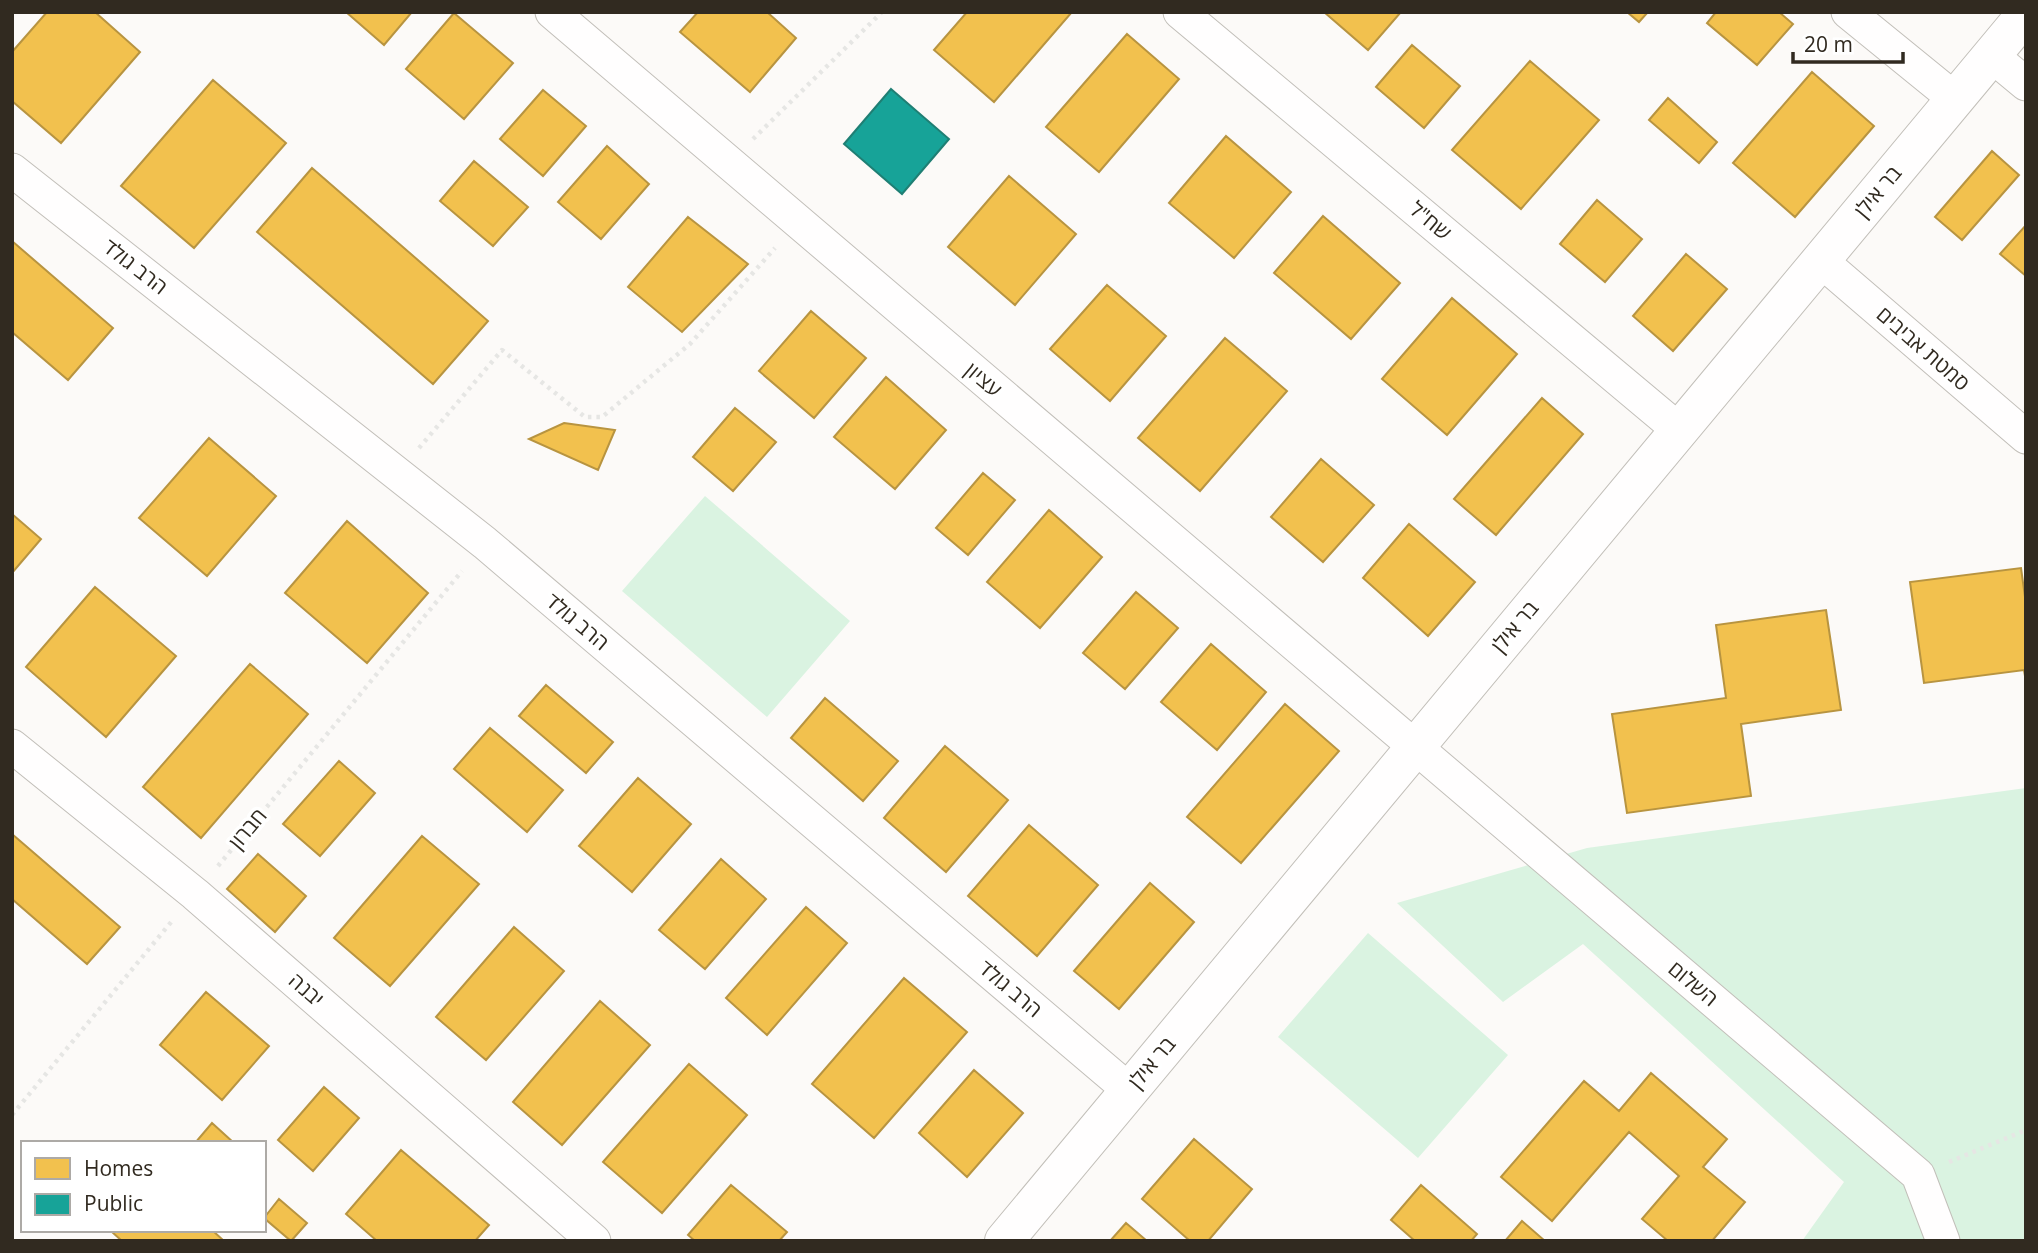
<svg xmlns="http://www.w3.org/2000/svg" width="2038" height="1253" viewBox="0 0 2038 1253" font-family="'Open Sans',Heebo,sans-serif">
	<style>
		.green { fill: #daf3e1 }
		.homes { fill: #f2c14e; stroke: #b89440; stroke-width: 2 }
		.public { fill: #17a398; stroke: #1f7f74; stroke-width: 2 }
		.lines { fill: none; stroke-linecap: round; stroke-linejoin: round }
		.street-casing { stroke: #c2bfb9; stroke-width: 35 }
		.secondary-casing { stroke: #c2bfb9; stroke-width: 40 }
		.path { stroke: #e6e6e4; stroke-width: 4.5; stroke-dasharray: 3.5 5; stroke-linecap: butt }
		.street { stroke: #fffefe; stroke-width: 33 }
		.secondary { stroke: #fffefe; stroke-width: 38 }
		.labels { text-anchor: middle; stroke-width: 7; stroke-linejoin: round; paint-order: stroke }
		.street-label { font-size: 21px; fill: #312a20; stroke: #fff }
	</style>
	<rect width="100%" height="100%" fill="#fcfaf8"/>
	<path class="green" d="M705,496L850,621L767,717L622,591Z
		M2026,788V1241H1802L1844,1182L1583,944L1503,1002L1397,903L1587,848Z
		M1368,933L1508,1055L1418,1158L1278,1037Z"/>
	<path class="homes" d="M47,12H95L140,52L61,143L12,101V52Z
		M346,12H412L384,45Z
		M698,12H767L796,38L750,92L680,32Z
		M967,12H1072L994,102L934,50Z
		M1324,12H1401L1368,50Z
		M1627,12H1648L1639,22Z
		M1716,12H1779L1793,24L1757,65L1707,23Z
		M454,13L513,63L464,119L406,69Z
		M1127,34L1179,79L1099,172L1046,127Z
		M1412,45L1460,86L1424,128L1376,87Z
		M1530,61L1599,120L1521,209L1452,150Z
		M1812,72L1874,126L1795,217L1733,163Z
		M213,80L286,143L194,248L121,186Z
		M543,90L586,126L543,176L500,139Z
		M1668,98L1717,142L1699,163L1649,120Z
		M1226,136L1291,192L1234,258L1169,203Z
		M607,146L649,184L601,239L558,202Z
		M1992,151L2019,175L1962,240L1935,217Z
		M474,161L528,207L493,246L440,201Z
		M312,168L488,321L433,384L257,232Z
		M1009,176L1076,234L1015,305L948,247Z
		M1597,200L1642,239L1605,282L1560,244Z
		M1323,216L1400,283L1351,339L1274,273Z
		M688,217L748,264L682,332L628,287Z
		M2026,225V276L2000,254Z
		M12,241L113,328L68,380L12,332Z
		M1686,254L1727,289L1673,351L1633,316Z
		M1107,285L1166,336L1110,401L1050,349Z
		M1452,298L1517,354L1447,435L1382,379Z
		M811,311L866,358L814,418L759,371Z
		M1225,338L1287,391L1200,491L1138,438Z
		M886,377L946,430L895,489L834,437Z
		M1542,398L1583,434L1496,535L1454,499Z
		M735,408L776,442L733,491L693,457Z
		M564,423L615,430L598,470L529,439Z
		M209,438L276,496L207,576L139,518Z
		M1321,459L1374,505L1323,562L1271,517Z
		M983,473L1015,500L968,555L936,528Z
		M1049,510L1102,557L1040,628L987,582Z
		M12,514L41,539L12,573Z
		M347,521L428,593L367,663L285,593Z
		M1409,524L1475,582L1428,636L1363,578Z
		M2021,568L2026,604V682L2024,670L1924,683L1910,582Z
		M95,587L176,656L106,737L26,667Z
		M1136,592L1178,628L1125,689L1083,653Z
		M1826,610L1841,710L1741,724L1751,796L1627,813L1612,714L1726,698L1716,625Z
		M1211,644L1266,692L1217,750L1161,702Z
		M250,664L308,714L201,838L143,787Z
		M546,685L613,742L586,773L519,716Z
		M825,698L898,761L863,801L791,738Z
		M1285,704L1339,751L1241,863L1187,817Z
		M490,728L563,790L527,832L454,769Z
		M945,746L1008,800L946,872L884,818Z
		M339,761L375,793L320,856L283,824Z
		M638,778L691,824L632,892L579,846Z
		M1029,825L1098,885L1037,956L968,896Z
		M12,834L120,927L87,964L12,899Z
		M422,836L479,884L390,986L334,938Z
		M258,854L306,896L275,932L227,889Z
		M721,859L766,899L705,969L659,930Z
		M1150,883L1194,922L1119,1009L1074,971Z
		M806,907L847,943L767,1035L726,998Z
		M514,927L564,971L486,1060L436,1017Z
		M904,978L967,1032L874,1138L812,1084Z
		M206,992L269,1046L222,1100L160,1045Z
		M600,1001L650,1045L562,1145L513,1102Z
		M689,1064L747,1115L662,1213L603,1162Z
		M974,1070L1023,1113L967,1177L919,1133Z
		M1651,1073L1727,1139L1703,1167L1745,1202L1712,1241H1668L1642,1219L1679,1176L1629,1132L1552,1221L1501,1177L1584,1081L1619,1111Z
		M324,1087L359,1118L313,1171L278,1140Z
		M212,1123L234,1143H195Z
		M1194,1139L1252,1189L1208,1241H1190L1142,1199Z
		M401,1150L489,1225L475,1241H377L346,1214Z
		M731,1185L787,1232L779,1241H695L688,1235Z
		M1421,1185L1477,1234L1471,1241H1415L1391,1220Z
		M279,1199L307,1223L291,1241L264,1218Z
		M1522,1221L1545,1241H1505Z
		M1126,1223L1147,1241H1110Z
		M114,1230H212L224,1241H122L112,1232Z"/>
	<path class="public" d="M891,89L949,139L902,194L844,144Z"/>
	<g class="lines">
		<g class="street-casing">
			<path id="street" d="M552,12L1918,1175L1943,1241
				M1180,12L1679,430
				M1848,12L1955,99
				M1991,55L2026,84
				M12,170L485,543L1129,1090
				M1820,260L2026,437
				M12,746L195,894L594,1241"/>
		</g>
		<g class="secondary-casing">
			<path id="secondary" d="M1004,1241L2026,14"/>
		</g>
		<path class="path" d="M753,139L882,12
			M419,448L502,350L585,417H602L690,344L775,248
			M218,866L462,571
			M12,1115L172,921
			M1949,1162L2026,1130"/>
		<use href="#street" class="street"/>
		<use href="#secondary" class="secondary"/>
	</g>
	<g class="labels">
		<g class="street-label">
			<text transform="translate(1878 192) rotate(-50)" y="7">בר אילן</text>
			<text transform="translate(1430 221) rotate(40)" y="7">שח"ל</text>
			<text transform="translate(135 267) rotate(38)" y="7">הרב גולד</text>
			<text transform="translate(1923 349) rotate(41)" y="7">סמטת אביבים</text>
			<text transform="translate(983 380) rotate(40)" y="7">עציון</text>
			<text transform="translate(577 622) rotate(40)" y="7">הרב גולד</text>
			<text transform="translate(1515 627) rotate(-50)" y="7">בר אילן</text>
			<text transform="translate(248 829) rotate(-50)" y="7">חברון</text>
			<text transform="translate(1693 984) rotate(40)" y="7">השלום</text>
			<text transform="translate(1010 989) rotate(40)" y="7">הרב גולד</text>
			<text transform="translate(306 990) rotate(41)" y="7">יבנה</text>
			<text transform="translate(1152 1063) rotate(-50)" y="7">בר אילן</text>
		</g>
	</g>
	<rect width="2038" height="1253" fill="none" stroke="#312a20" stroke-width="28"/>
	<rect x="21" y="1141" width="245" height="91" fill="#ffffff" stroke="#adaaa6" stroke-width="2"/>
	<rect x="35" y="1158" width="35" height="21" fill="#f2c14e" stroke="#adaaa6" stroke-width="2"/>
	<text x="84" y="1176" font-size="21" fill="#312a20">Homes</text>
	<rect x="35" y="1194" width="35" height="21" fill="#17a398" stroke="#adaaa6" stroke-width="2"/>
	<text x="84" y="1211" font-size="21" fill="#312a20">Public</text>
	<path d="M1793 52v10h110v-10" fill="none" stroke="#312a20" stroke-width="3.5"/>
	<text x="1804" y="52" font-size="21" fill="#312a20" stroke="#ffffff" stroke-width="5" paint-order="stroke">20 m</text>
</svg>
